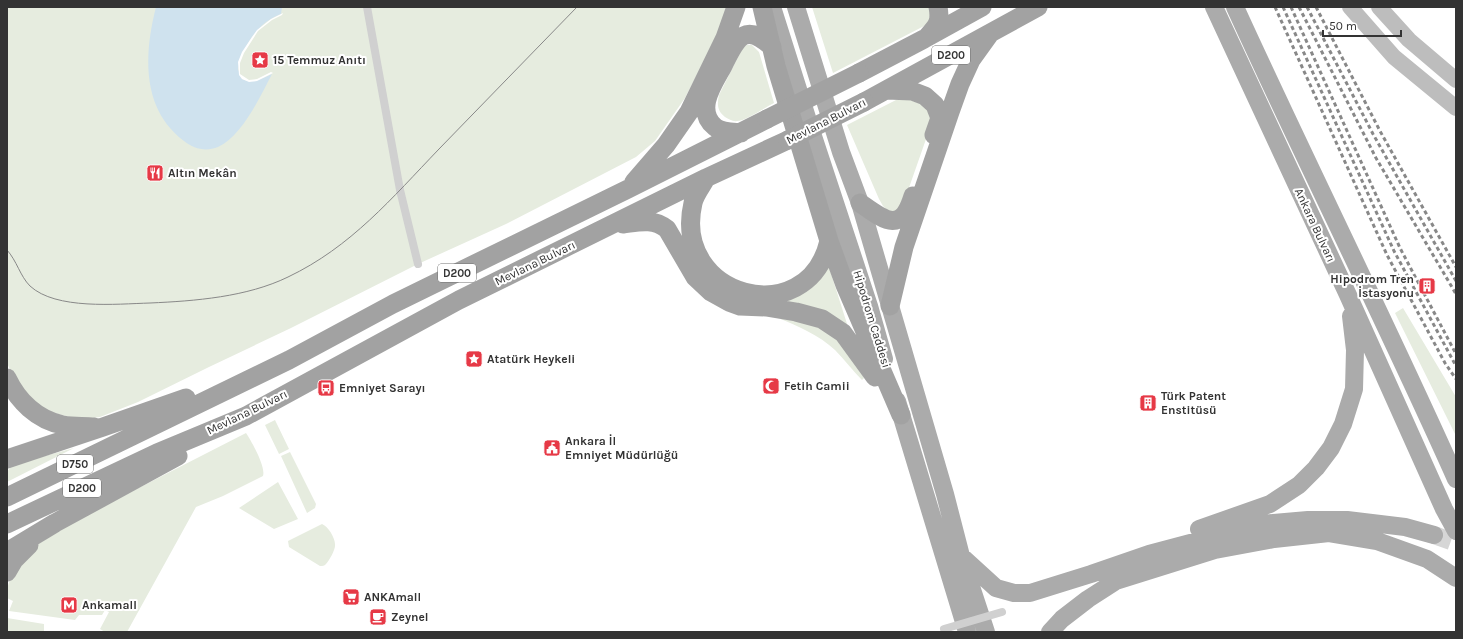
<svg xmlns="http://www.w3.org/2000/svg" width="1463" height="639" viewBox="0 0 1463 639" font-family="Karla,sans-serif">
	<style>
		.green { fill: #e6ecdf }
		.water { fill: #cfe2ee }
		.pier { fill: #fff }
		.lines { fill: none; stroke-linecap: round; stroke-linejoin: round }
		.primary-tunnel { stroke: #d6d6d6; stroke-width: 18; stroke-dasharray: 18 9; stroke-linecap: butt }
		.pedestrian { stroke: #d0d0d0; stroke-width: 8 }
		.secondary { stroke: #bdbdbd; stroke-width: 16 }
		.primary { stroke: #ababab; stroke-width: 18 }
		.trunk { stroke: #a2a2a2; stroke-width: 19 }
		.tram { stroke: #888; stroke-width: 1 }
		.rail { stroke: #888; stroke-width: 3; stroke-dasharray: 4 3; stroke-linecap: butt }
		.pedestrian-bridge { stroke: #d0d0d0; stroke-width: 8 }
		.trunk-bridge { stroke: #a2a2a2; stroke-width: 19 }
		.labels { text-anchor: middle; stroke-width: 4; stroke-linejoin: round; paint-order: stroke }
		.shield { fill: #fff; stroke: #707070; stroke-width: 1 }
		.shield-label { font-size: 11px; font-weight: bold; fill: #333 }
		.poi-label { font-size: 12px; font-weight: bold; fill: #333; stroke: #fff; text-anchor: start }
		.street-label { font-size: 12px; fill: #333; stroke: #fff }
	</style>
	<rect width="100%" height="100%" fill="#fff"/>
	<path class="green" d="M7,7H730L729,11L685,98L655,141L636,157L506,224L418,264L291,328L209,367L138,402L100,417L80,420L44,410L17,385L7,363Z
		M812,7H932L928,24L833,73Z
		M744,45H752L759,52L774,103C766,107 745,121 737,121C733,122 729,119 725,117C717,111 717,104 719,95Z
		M905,98L926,106L932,122L904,202L897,211L889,212L883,206L879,199L847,125L896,100Z
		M828,264L848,327L776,303Z
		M1403,308L1456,397V436L1395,313Z
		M778,318L818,325L845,345L864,378L862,380C853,371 845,360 835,350C819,335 798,326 778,318Z
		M275,420L289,449L279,454L265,425Z
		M246,433C252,442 266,467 263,476L223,496L196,507L127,632H105L100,629L109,612L105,610L102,615H79L75,620L9,611L13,601L7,598V589L10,579L32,548L78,519Z
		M74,448L7,482V472L12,465Z
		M290,452L316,504L315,508L307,513L281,456Z
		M278,482L298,519L274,529L239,508Z
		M322,524C328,526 336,539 335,546C335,550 329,561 326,564C324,566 323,566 320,566L289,547L288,541Z
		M7,618L44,624V632H7Z"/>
	<path class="water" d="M156,7H282L281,14C257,23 244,45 238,69L242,79C254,84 261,79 272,74C260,97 242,136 218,147C206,152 194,149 184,141C141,109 144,54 156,7Z"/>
	<path class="pier" d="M283,13L282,15L272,20L258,31L244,53L240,63V74L249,80L257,79L271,72L273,73L257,81L249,82L242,79L239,75L238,62L242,52L252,37L257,30L271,19Z"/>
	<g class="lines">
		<path class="primary-tunnel" d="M1434,535L1456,543"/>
		<path class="pedestrian" d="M367,7L400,190L418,264"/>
		<path class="secondary" d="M1350,7L1394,57L1456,108
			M1379,7L1409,40L1456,80"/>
		<path class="primary" d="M772,7L809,124L869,306L884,359
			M796,7L841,152L860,203L945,494L961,556L986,632
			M1214,7L1348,295L1444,509L1456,531
			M1235,7C1307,165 1385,320 1456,479
			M897,401L967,632
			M1199,529L1270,504L1299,485L1316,468L1331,448L1343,424L1354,389L1355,350L1351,316
			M962,557L996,588L1014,593H1030L1091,574L1149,554L1262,524L1308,520H1347L1405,527L1434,535
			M1050,632L1062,619L1088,599L1116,581L1215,550L1274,539L1329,533L1377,541L1427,559L1456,578"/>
		<path class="trunk" d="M762,7L776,66L829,241L845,285L901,415
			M927,37C937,26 941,22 938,7
			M859,73L924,39L982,7
			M887,90L912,91L925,96L935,105L940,118L934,135
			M864,102L1038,7
			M741,133C733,132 721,132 715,127C694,110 714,83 723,66C727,58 735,40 743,36C754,30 765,41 772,47
			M706,178C702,186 695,194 693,203C671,297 807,334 829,241
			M634,182L666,145L689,112L725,38L736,7
			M860,203C884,220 901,235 913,196
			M623,224C639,222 653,218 667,229L695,277L711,292L729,302L740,306L766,307L796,312L822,319L843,333L875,377
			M890,306L904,247L950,112L960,84L971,60L989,35
			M7,378C18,401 37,420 63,425C73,427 84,426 94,427
			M7,459L103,427L186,398
			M7,497L289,360L393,304L628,189L767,119
			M7,524L157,453L246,416L459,300L706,178L788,140
			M7,552L55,523L178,456
			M7,572L14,560L29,545"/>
		<path class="tram" d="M7,250C17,261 20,276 30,286C56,310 116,304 150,303C195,301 247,297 288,277C351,247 392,198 439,149C485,102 531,54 577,7"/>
		<path class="rail" d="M1275,7L1387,255L1445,363L1456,379
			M1283,7L1394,251L1456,366
			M1291,7L1400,248L1456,354
			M1299,7L1376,158L1456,294
			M1307,7L1373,134L1456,281
			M1316,7L1380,131L1456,267"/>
		<path class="pedestrian-bridge" d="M944,629L1002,612"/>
		<path class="trunk-bridge" d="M767,119L859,73
			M788,140L864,102"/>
	</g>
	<defs>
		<g id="sight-square" transform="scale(0.9)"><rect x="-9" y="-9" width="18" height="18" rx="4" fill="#e63946" stroke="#fff"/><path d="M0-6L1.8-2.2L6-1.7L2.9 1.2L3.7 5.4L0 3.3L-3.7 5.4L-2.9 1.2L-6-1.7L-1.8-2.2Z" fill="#fff"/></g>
		<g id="restaurant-square" transform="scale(0.9)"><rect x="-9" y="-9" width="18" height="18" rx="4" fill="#e63946" stroke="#fff"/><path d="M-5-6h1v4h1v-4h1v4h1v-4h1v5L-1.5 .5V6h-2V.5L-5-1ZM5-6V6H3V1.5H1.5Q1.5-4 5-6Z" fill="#fff"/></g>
		<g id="building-square" transform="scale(0.9)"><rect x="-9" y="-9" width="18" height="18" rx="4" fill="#e63946" stroke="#fff"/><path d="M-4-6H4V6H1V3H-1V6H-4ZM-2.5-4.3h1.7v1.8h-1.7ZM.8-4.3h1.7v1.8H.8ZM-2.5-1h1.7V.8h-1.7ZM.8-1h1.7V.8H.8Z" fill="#fff"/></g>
		<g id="mosque-square" transform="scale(0.9)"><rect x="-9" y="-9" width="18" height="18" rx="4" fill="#e63946" stroke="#fff"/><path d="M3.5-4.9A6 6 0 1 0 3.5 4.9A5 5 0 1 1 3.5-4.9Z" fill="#fff"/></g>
		<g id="bus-square" transform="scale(0.9)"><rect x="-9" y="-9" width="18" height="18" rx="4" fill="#e63946" stroke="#fff"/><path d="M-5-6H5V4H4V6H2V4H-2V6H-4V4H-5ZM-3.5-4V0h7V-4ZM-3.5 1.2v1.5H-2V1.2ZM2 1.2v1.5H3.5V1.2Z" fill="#fff"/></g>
		<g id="civic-square" transform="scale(0.9)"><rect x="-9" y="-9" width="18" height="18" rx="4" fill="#e63946" stroke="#fff"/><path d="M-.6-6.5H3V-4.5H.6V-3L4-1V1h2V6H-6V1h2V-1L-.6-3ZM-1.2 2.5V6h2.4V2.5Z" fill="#fff"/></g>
		<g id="supermarket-square" transform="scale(0.9)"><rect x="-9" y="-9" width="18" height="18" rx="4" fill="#e63946" stroke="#fff"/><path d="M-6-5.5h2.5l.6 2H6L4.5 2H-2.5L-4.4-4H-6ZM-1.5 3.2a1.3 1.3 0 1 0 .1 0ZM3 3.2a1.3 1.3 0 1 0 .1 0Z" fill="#fff"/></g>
		<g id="metro-square" transform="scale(0.9)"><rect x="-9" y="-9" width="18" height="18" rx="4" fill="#e63946" stroke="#fff"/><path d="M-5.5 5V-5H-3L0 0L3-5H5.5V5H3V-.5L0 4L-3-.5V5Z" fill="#fff"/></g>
		<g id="cafe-square" transform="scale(0.9)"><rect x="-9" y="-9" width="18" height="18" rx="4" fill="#e63946" stroke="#fff"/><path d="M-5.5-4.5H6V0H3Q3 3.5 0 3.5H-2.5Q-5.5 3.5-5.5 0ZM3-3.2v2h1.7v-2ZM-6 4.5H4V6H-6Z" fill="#fff"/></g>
	</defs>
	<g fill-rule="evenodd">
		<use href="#sight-square" x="260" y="60"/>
		<use href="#restaurant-square" x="155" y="173"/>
		<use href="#building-square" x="1427" y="286"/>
		<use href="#sight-square" x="474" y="359"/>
		<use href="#mosque-square" x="771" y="386"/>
		<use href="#bus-square" x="326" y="388"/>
		<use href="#building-square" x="1148" y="403"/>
		<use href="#civic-square" x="552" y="448"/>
		<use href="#supermarket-square" x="351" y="597"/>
		<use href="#metro-square" x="69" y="605"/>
		<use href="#cafe-square" x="378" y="617"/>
	</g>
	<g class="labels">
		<g class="shield">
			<rect x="932" y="46" width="38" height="18" rx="3"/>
			<rect x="438" y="264" width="38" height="18" rx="3"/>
			<rect x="57" y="455" width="36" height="18" rx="3"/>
			<rect x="63" y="479" width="38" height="18" rx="3"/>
		</g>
		<g class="shield-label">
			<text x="951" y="59">D200</text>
			<text x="457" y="277">D200</text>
			<text x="75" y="468">D750</text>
			<text x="82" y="492">D200</text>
		</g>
		<g class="poi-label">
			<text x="273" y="64">15 Temmuz Anıtı</text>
			<text x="168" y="177">Altın Mekân</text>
			<text x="1414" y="283" text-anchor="end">Hipodrom Tren<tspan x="1414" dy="14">İstasyonu</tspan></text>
			<text x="487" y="363">Atatürk Heykeli</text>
			<text x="784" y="390">Fetih Camii</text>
			<text x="339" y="392">Emniyet Sarayı</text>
			<text x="1161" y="400">Türk Patent<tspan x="1161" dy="14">Enstitüsü</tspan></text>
			<text x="565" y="445">Ankara İl<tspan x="565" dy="14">Emniyet Müdürlüğü</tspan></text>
			<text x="364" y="601">ANKAmall</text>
			<text x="82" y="609">Ankamall</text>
			<text x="391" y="621">Zeynel</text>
		</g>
		<g class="street-label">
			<text transform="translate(826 121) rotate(-27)" y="4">Mevlana Bulvarı</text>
			<text transform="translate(1315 225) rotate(65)" y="4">Ankara Bulvarı</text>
			<text transform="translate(535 263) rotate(-26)" y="4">Mevlana Bulvarı</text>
			<text transform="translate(872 319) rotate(73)" y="4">Hipodrom Caddesi</text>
			<text transform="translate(247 412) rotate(-26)" y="4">Mevlana Bulvarı</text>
		</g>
	</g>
	<rect width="1463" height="639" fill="none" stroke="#333333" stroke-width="16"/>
	<path d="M1323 30v6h78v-6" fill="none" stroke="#333333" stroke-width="2"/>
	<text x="1329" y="30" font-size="12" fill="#333333" stroke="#ffffff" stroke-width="3" paint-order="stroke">50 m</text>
</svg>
